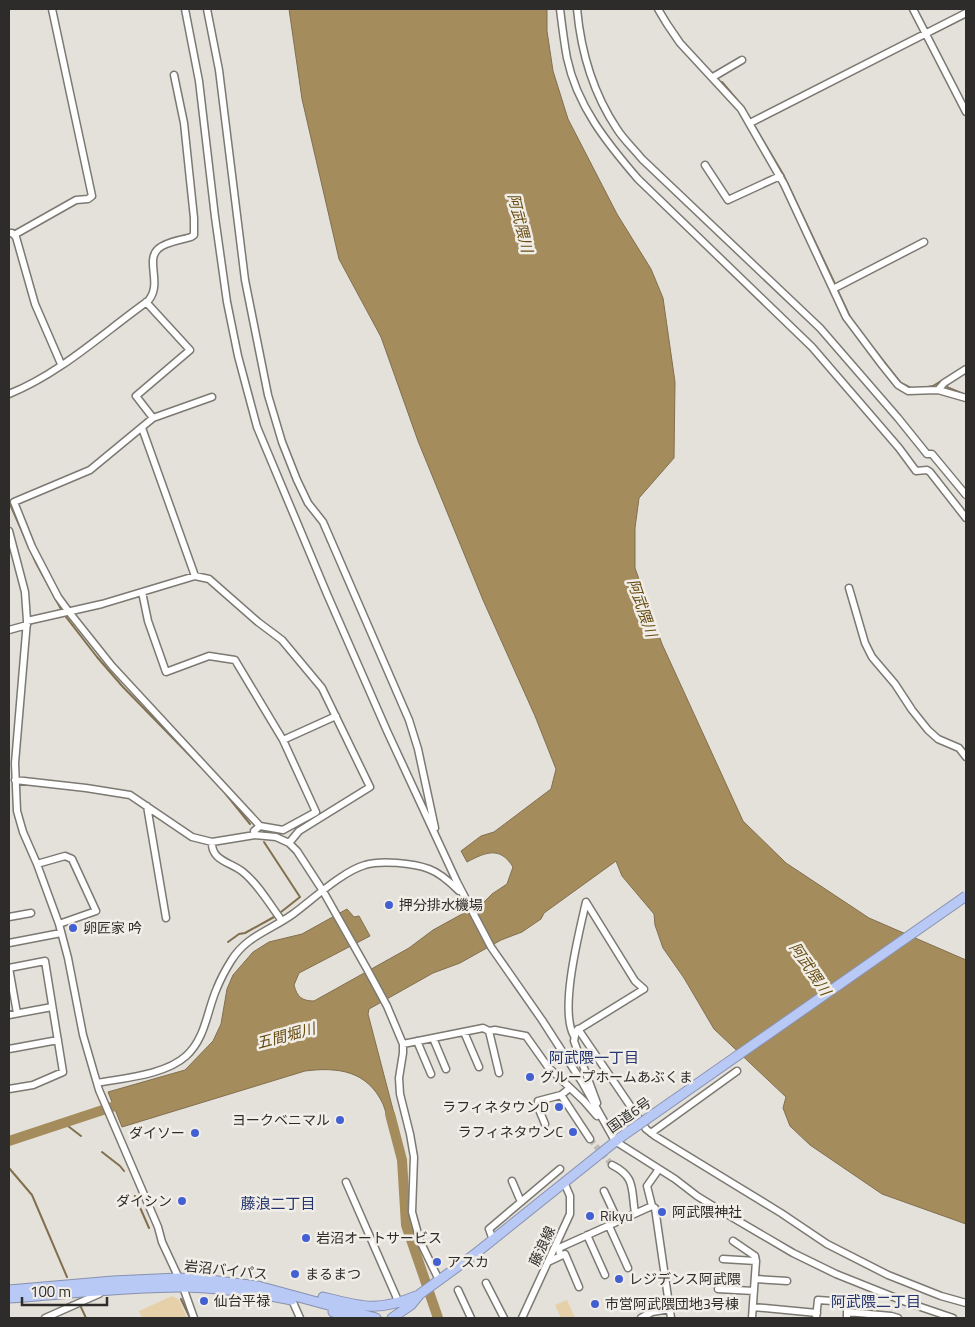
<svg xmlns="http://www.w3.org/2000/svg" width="975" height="1327" viewBox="0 0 975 1327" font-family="'Titillium Web','Noto Sans JP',sans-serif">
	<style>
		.green { fill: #e6d0a9 }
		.water { fill: #a58c5d; stroke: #816f4e }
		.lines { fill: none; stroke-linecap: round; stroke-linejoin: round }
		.stream { stroke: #816f4e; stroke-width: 2 }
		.river { stroke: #a58c5d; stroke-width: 10 }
		.minor-tunnel { stroke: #bfbcb7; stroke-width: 6; stroke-dasharray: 6 3; stroke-linecap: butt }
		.minor-casing { stroke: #7c7973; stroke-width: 9 }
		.highway-casing { stroke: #8892af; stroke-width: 11 }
		.minor { stroke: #fff; stroke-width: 6 }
		.highway { stroke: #b9c9f6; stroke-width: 9 }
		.highway-bridge-casing { stroke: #8892af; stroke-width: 11; stroke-linecap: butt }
		.highway-bridge { stroke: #b9c9f6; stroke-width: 9 }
		.poi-dot { fill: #4360d3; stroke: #f1ede7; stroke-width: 2 }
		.labels { text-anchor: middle; stroke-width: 5; stroke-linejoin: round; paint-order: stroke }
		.poi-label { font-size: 14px; fill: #2d2c2a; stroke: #f1ede7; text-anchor: start }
		.street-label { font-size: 14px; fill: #2d2c2a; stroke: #f1ede7 }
		.water-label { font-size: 15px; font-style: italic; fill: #674d13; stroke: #f1ede7 }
		.neighbourhood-label { font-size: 15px; fill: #24346c; stroke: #f1ede7 }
	</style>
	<rect width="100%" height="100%" fill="#e4e0da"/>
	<path class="green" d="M172,1296L179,1300L187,1318H142L139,1311Z
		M567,1300L575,1318H561L555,1305Z"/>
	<path class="water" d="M289,9H547V31L553,71L568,119L617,214L651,269L663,298L675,382L674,458L639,498L635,528V568L662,644L743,821L786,863L869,918L966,960V1224L882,1194L810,1145L790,1126L783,1108L786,1097L714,1029L684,978L663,948L655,925L654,914L622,876L616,861L544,913L541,919L522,932L501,940L460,963L433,973L369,1009L368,1014L397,1125L389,1127C387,1119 386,1111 383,1104C367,1070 337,1067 305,1071L122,1127L108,1092L185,1070L213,1041L221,1024L227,989L233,975L253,952L269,942L302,934L347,909L354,917L359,916L370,936L299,973L294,985C297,997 302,1001 314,1001L409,948L433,930L484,902L492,894L507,884L513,867C500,846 486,852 467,862L461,851L481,836L494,832L551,789L556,769L535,716L483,600L418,441L381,337L339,259L302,99Z"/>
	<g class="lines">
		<path class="stream" d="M670,33L679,46
			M932,34L966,17
			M722,82L738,101
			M755,127L783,174L835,284
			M837,289L851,319
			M874,349L901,383L911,388
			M946,386L949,388L966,395
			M928,387L933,386L941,381
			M9,502L36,563L61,609
			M66,617L97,657L123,687L201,767
			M225,793L250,824
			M264,842L300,897L281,912
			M228,942L239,934L245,933L274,917
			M64,1123L81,1136
			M102,1152L120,1166L124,1171
			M9,1168L32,1195L67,1277
			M135,1196L149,1228
			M181,1299L190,1318
			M80,1305L86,1318"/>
		<path class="river" d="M390,1114L402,1160L406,1225L438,1318
			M9,1141L127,1102"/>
		<path class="minor-tunnel" d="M590,1139L612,1165"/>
		<g class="minor-casing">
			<path id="minor" d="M185,9L199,81L215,217L227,302L238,356L257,427L327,594L387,731L457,882L491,947L542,1020L582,1082L615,1141L675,1179L697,1196L723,1212L793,1253L836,1274L906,1302L953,1318
				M207,9L219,70L245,280L268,395L282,442L297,480L308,503L323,522L409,720L418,749L435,828
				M560,9C562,25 564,42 567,58C577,106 607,143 638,179L812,347L899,448L916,471L927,470L930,472L966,518
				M577,9C581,52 593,93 617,129C624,140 634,149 642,159L820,328L898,418L927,454H932L966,495
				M658,9L667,24L680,43L741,109L784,184L846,317L882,365L898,385L908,391L938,390L966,398
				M913,9L966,112
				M713,77L742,60
				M750,123L966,13
				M705,165L728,200L780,176
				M9,233H12L16,237L35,304L61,364
				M14,235L76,200L88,199L92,196L52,9
				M833,289L924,242
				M146,302L190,350L136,396L153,418
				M938,390L944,383L966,369
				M9,394C61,373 103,333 148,301C163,284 145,261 158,249C165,242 182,240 191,237L194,235V218L184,123L174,75
				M212,397L153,418L90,470L14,502L32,547L58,597L69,612L112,666L260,826L254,831L255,835
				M142,428L195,576
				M9,531L25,592L27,621L15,763L17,811L23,832L37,864L59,924L68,958L83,1035L99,1090L158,1227L162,1242L183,1287L194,1318
				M849,588L865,643L872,657L895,684L912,710L928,730L938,739L959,748L966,757
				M142,592L148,621L166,672L209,656L235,660L283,740L316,812L283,830L260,826
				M27,621L102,604L195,576L209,579L258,622L282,640L322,688L370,787L299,831L289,843
				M9,630L27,625
				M283,740L336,716
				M15,780L86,788L130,795L192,837L212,842L255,835L276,837L289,843L297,851L323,891L367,969L387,1006L403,1044V1053L399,1078L400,1094L410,1134L414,1157L412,1212L420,1241L439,1280
				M147,806L166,918
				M212,842C211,861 231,862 243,872C259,885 270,905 282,921
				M37,864L65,856L72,859L96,911L59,924
				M9,917L31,913
				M9,943L61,933
				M9,968L45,961L63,1072L33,1085L9,1089
				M9,968L17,1013
				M9,1015L52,1007
				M578,1029L646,1129L655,1136L781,1213L827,1244L888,1275L941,1296L966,1303
				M489,1031L499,1073
				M464,1032L479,1067
				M574,1036C559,1010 579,933 586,902L635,981L644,989L576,1031L574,1041L597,1103
				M433,1038L446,1069
				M417,1041L431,1074
				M403,1044L483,1028L489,1031L495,1030L526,1036L548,1067L584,1101L597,1116
				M9,1049L58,1040
				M97,1083C124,1078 165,1075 186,1056C206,1038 207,1010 217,988C221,978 226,969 231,961C246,936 271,930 293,914C312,900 343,871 365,865C381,860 413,863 429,869C440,873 450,882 459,891
				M570,1088L561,1095L590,1139
				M545,1124L538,1107V1101L561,1095
				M651,1133L737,1071
				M612,1165C636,1177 631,1189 635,1213
				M512,1181L521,1202
				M346,1182L399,1303
				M604,1191L618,1221
				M652,1206L647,1186L659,1169
				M609,1226L628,1268
				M587,1235L605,1275
				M493,1240L489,1229L560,1169
				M733,1241L755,1256L756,1261L752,1318
				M560,1256L559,1248L652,1206L655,1208L671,1318
				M723,1259L756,1261
				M548,1262L565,1254L579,1287
				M755,1279L787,1281
				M486,1283L504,1318
				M718,1289L754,1291
				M458,1290L471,1318
				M292,1300L300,1318
				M753,1307L817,1313
				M847,1312L891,1316L898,1318
				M45,1318L99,1294L101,1291
				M522,1318L570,1214V1196L564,1182
				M641,1318L652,1312L670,1309
				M816,1318L818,1300L847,1302V1318"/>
		</g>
		<g class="highway-casing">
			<path id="highway" d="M9,1290L113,1281L179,1278L210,1280L258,1286L376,1318
				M323,1297C362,1307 378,1312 416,1296
				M9,1298C66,1294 124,1287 181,1287C218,1287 255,1293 292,1300
				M333,1312L352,1318
				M392,1318L411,1305L420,1294L475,1254L621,1137"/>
		</g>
		<use href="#minor" class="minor"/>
		<use href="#highway" class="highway"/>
		<g class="highway-bridge-casing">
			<path id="highway-bridge" d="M621,1137L966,896"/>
		</g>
		<use href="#highway-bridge" class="highway-bridge"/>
	</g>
	<g class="poi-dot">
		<circle cx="389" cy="905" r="5"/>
		<circle cx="73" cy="928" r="5"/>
		<circle cx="530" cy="1077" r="5"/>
		<circle cx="559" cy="1107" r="5"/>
		<circle cx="340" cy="1120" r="5"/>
		<circle cx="573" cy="1132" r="5"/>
		<circle cx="195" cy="1133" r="5"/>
		<circle cx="182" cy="1201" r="5"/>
		<circle cx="662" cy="1212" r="5"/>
		<circle cx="590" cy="1216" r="5"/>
		<circle cx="306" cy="1238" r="5"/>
		<circle cx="437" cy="1262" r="5"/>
		<circle cx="295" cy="1274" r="5"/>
		<circle cx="619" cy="1279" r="5"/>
		<circle cx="204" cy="1301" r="5"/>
		<circle cx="595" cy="1304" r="5"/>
	</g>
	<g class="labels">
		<g class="poi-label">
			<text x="399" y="910">押分排水機場</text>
			<text x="83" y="933">卵匠家 吟</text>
			<text x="540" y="1082">グループホームあぶくま</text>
			<text x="549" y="1112" text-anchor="end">ラフィネタウンD</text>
			<text x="330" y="1125" text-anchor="end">ヨークベニマル</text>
			<text x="563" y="1137" text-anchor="end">ラフィネタウンC</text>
			<text x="185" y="1138" text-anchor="end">ダイソー</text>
			<text x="172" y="1206" text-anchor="end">ダイシン</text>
			<text x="672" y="1217">阿武隈神社</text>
			<text x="600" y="1221">Rikyu</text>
			<text x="316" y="1243">岩沼オートサービス</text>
			<text x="447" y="1267">アスカ</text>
			<text x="305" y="1279">まるまつ</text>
			<text x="629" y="1284">レジデンス阿武隈</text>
			<text x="214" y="1306">仙台平禄</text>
			<text x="605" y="1309">市営阿武隈団地3号棟</text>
		</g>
		<g class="street-label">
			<text transform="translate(629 1115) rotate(-35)" y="5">国道6号</text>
			<text transform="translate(542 1246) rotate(-65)" y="5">藤浪線</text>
			<text transform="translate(226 1270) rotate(6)" y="5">岩沼バイパス</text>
		</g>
		<g class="water-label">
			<text transform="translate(520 223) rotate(76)" y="5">阿武隈川</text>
			<text transform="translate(642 608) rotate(71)" y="5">阿武隈川</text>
			<text transform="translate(810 969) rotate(56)" y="5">阿武隈川</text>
			<text transform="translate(286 1036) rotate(-15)" y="5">五間堀川</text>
		</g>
		<g class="neighbourhood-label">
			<text x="594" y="1063">阿武隈一丁目</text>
			<text x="278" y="1209">藤浪二丁目</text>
			<text x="876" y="1307">阿武隈二丁目</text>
		</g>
	</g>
	<rect width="975" height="1327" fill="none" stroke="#2d2c2a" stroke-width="20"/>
	<path d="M22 1297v8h85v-8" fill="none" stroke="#2d2c2a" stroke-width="2.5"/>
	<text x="30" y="1297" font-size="15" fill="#2d2c2a" stroke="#f1ede7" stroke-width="4" paint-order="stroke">100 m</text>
</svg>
